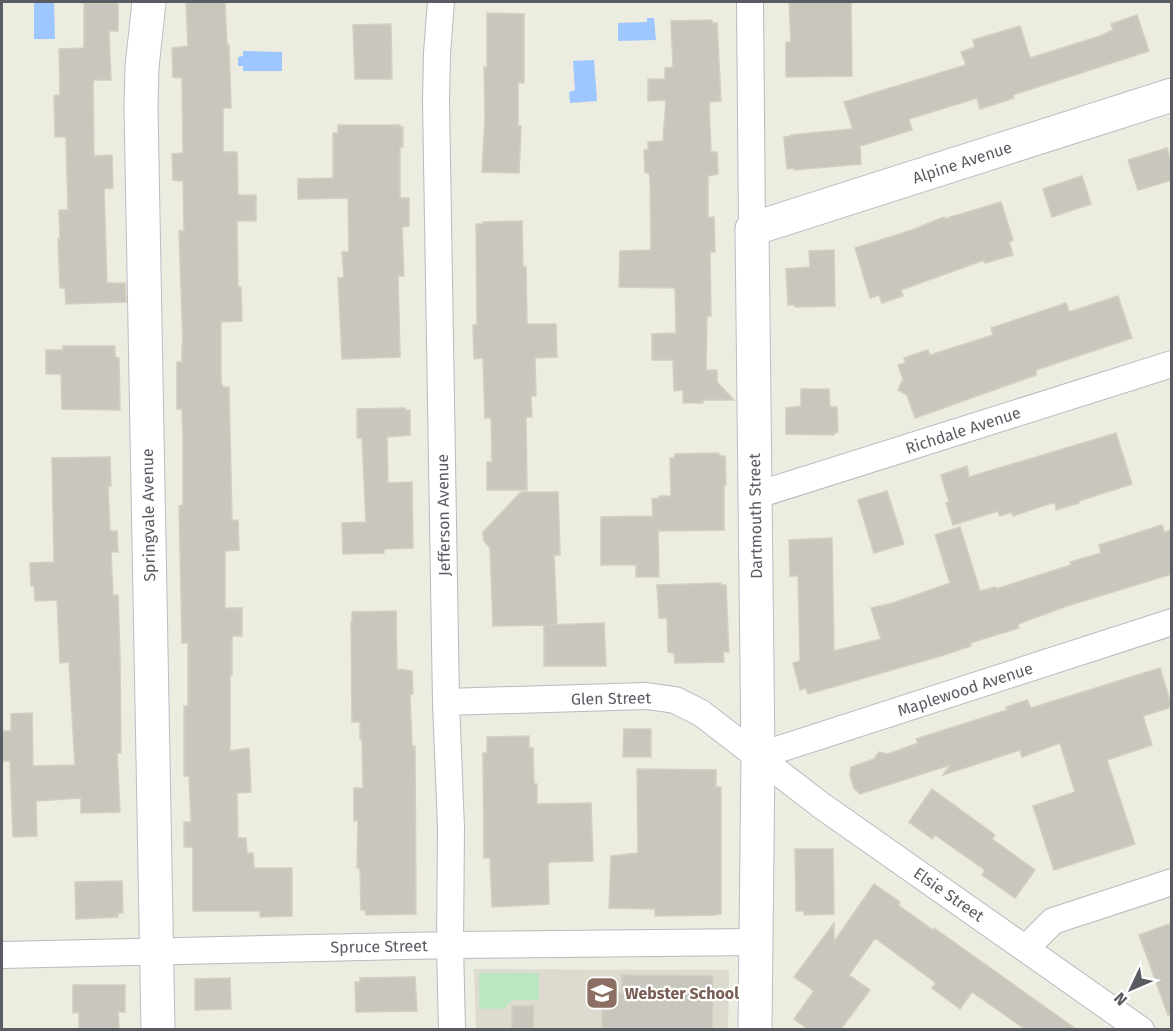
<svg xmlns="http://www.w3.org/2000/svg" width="1173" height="1031" viewBox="0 0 1173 1031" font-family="'Fira Sans',sans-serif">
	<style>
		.education { fill: #dddbcf }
		.green { fill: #bbe6c2 }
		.water { fill: #9ec6ff }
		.building { fill: #c8c6bd; stroke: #d2cfbe; stroke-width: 1.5 }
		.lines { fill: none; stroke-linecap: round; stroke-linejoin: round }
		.street-casing { stroke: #b8bac0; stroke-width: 28 }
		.secondary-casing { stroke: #bbbdc5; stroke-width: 35 }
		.street { stroke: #fff; stroke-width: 26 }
		.secondary { stroke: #fff; stroke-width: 33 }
		.labels { text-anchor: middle; stroke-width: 4.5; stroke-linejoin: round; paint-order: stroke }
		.street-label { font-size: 16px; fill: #595c62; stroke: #fff }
		.education-label { font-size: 16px; font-weight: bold; fill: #785e54; stroke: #fff; text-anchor: start }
	</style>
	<rect width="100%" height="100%" fill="#edece0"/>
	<path class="education" d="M474,969L729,970L728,1029H476Z"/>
	<path class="green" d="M479,973H539V1000H513L506,1005V1009H479Z"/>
	<path class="water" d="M34,2H54L55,39H34Z
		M647,18H654L656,40L618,41V23L647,22Z
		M243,51L282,52V71H243V66H238V57L243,56Z
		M594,60L597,101L570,103L569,92L575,90L573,61Z"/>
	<path class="building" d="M186,2H225L227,45H229L231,108H223V152H237L238,195H256V221H237L238,287H241L242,321L221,322V382L223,387H229L232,521L238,520L239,550L225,551V608H242V636H232V675H230V751L249,748L251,792L237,793L238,838H246L247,853H253L254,868H292V916L260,917V911H193V847H184V822H191L189,776H184V706H188V643H182L179,506L183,505V436L182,409H177V362H182V345H183L179,231H184L183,181L173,180L172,154L183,153L182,78L173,77L172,48L188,46Z
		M789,2H851L852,76L786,77V42H791Z
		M84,3H118V31H109L111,80H93L94,156L112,155L113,188L104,189L107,283H125L126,302L66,304L65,288H60L58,239H60L59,210H68L66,137H55L54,96L60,95L59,49L84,48Z
		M487,13L524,14V83H518V126H521L519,173L482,172L485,117L484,67H487Z
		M1137,15L1149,51L1013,95L1014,98L980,109L977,98L909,119L912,130L860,146L861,164L794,170V168L787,169L784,137L791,136V135L853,129L844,102L966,65L961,52L975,47L973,40L1020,26L1030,58L1100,36L1113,30L1111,24Z
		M712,20V23H717L721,101L709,102L711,152H717L718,174L708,176V218L714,217L715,252H710L711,316H707L706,370H717V382L734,400H703V403H683V390L674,391L673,360H652V334L676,333L675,288L619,287L620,251L651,250L650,177L649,173H645L644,150H648V142L663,141L666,100L648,101V79H665V68L673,67L671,21Z
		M391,24L392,79H355L353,25Z
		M338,125H400L399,127H403V147H400V198H409V226L402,227L404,276H398L400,357L342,359L338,278H344L342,252H349L348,198L298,199V179L333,178V133H338Z
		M1167,148L1172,165V180L1138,190L1128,160Z
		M1082,176L1091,204L1052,217L1043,189Z
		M1001,202L1013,240L1009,242L1013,255L985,263L984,260L901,290L903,296L882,303L879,295L870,298L855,248L912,230L944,217V219Z
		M522,221L523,266L526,267L527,324H556L557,357L535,358L536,396H531L532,417H526L527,490H487V462H492L491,418H485L483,358L474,359L473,325H477L476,224H484L483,222Z
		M834,250L835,306L795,307V305H788L786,269L810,267L809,251Z
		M1118,296L1132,338L1036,370V375L915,418L907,395L898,390L903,379L898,365L906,363L904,358L928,350L930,355L993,335L991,328L1066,303L1069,312Z
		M63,346H115V357L119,358L120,410L62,409L61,374H46V350H63Z
		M801,389H829L830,407H837L838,432L834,433V435L786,434V408L801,406Z
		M405,408V410H410V435L387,437L388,483L412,482L413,548L384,549V553L343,554L342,523L366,522L362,438H357V409Z
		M1116,433L1132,484L1079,501V503L1056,510L1055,503L1049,504L1013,516L1012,512L1000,516L998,511L953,525L946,503L949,502L941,475L967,466L969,477Z
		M719,453V456H725L726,485H724V530L658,531L659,577H636V565H601V517L653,516L652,499L659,498V496H671L670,458H674L675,454Z
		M110,457L111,486H108L110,531H117L118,552H111L113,595H118L120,659L121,753H117L120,812L81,813V798L36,801L37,836L13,837L10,761H2V731H11V714L32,713L33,766L75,765L69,662L60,663L57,600L35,601L34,586H31L30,563L54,562L52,458Z
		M887,491L904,544L874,553L858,500Z
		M521,492H558L560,555H554L557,625H547L604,623L606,666H544V625L493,626L490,548L484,541L483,532Z
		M1162,525L1164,532L1172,530V574L1067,606L1018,624L1019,628L970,643L971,646L944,655L808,694L806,688L800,690L793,663L800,661L798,576H790L789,540L832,538L834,651L881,639L871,608L893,603L950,583L935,535L960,527L980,591L996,587V589L1071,565L1070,562L1101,553L1099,545Z
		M721,583V585H726L728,634L729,652H723L724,662L675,663L674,653L668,652L667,618H659L657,585Z
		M396,611L397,669L412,671L413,694H410L412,746H415L416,914L366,915L365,910H361L360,868H357L358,820L354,821V788H363L362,739H360V722H352L351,622H352V612Z
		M1160,668L1172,707L1143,716L1152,745L1107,760L1135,844L1054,870L1033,806L1075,792L1060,743L1022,757L1020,750L943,775L950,765L860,794L854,788L850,775L851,767L874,759L879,752L888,754L918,743L916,739L1007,710L1006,707L1027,700L1031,708Z
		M624,729H651V757H623Z
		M529,736V748H533L534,784H537V804L591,803L593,861L550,862L548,864L549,904L492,907L490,858H484L483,753H487V737Z
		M637,769L716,770V787H721V914H716V915L655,916V909L609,908L611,856L638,853Z
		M932,789L995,835L992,839L1035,870L1015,898L982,875L985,870L935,835L932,839L909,822Z
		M795,849H833L834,914L804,915V911H796Z
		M122,881L123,913H118V917L76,919L75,882Z
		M874,884L900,902L898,905L933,930L934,928L1076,1029H1025L972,992L960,1009L932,988L936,983L875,938L849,975L870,990L841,1029H808L794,1019L814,991L794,977L834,923V942Z
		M1172,923V1015H1168L1139,935Z
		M622,975L713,976L712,1029H602V992H622Z
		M415,977L417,1011L356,1012L355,982H360V978Z
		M230,978L231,1009L195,1010V979Z
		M73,985H125V1012H118L119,1029H79V1012L73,1013Z
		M512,1006H534L533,1029H512Z"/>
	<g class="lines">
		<g class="street-casing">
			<path id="street" d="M441,2L437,53L436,100L446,702L451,828L450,945L452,1030
				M750,2L752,229
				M754,496L1172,364
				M446,702L647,696L675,700L701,713L822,806L1141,1030
				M758,756L1172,622
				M1026,948L1053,921L1172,882
				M2,955L450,945L756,942"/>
		</g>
		<g class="secondary-casing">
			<path id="secondary" d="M149,2L142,67L141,107L158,1030
				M755,1030L758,756L752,229L1172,95"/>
		</g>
		<use href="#street" class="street"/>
		<use href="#secondary" class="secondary"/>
	</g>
	<defs>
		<g id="school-square" transform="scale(1.725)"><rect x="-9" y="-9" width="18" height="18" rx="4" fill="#8d6e63" stroke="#fff"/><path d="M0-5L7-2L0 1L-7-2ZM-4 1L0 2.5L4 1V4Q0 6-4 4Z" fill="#fff"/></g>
	</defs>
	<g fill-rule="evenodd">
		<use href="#school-square" x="602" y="993"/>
	</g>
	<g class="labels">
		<g class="street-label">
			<text transform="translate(962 162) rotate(-18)" y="6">Alpine Avenue</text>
			<text transform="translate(963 430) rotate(-18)" y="6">Richdale Avenue</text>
			<text transform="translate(148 515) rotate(-91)" y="6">Springvale Avenue</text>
			<text transform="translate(443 515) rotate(-91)" y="6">Jefferson Avenue</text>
			<text transform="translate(755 516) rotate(-91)" y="6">Dartmouth Street</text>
			<text transform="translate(965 689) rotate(-18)" y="6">Maplewood Avenue</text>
			<text transform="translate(611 698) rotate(-1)" y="6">Glen Street</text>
			<text transform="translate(949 894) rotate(35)" y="6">Elsie Street</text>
			<text transform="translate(379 946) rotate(-1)" y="6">Spruce Street</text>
		</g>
		<g class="education-label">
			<text x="625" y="999">Webster School</text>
		</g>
	</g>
	<rect width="1173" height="1031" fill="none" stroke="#595c62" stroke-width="6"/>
	<g transform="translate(1131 989) rotate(226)" stroke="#ffffff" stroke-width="4.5" paint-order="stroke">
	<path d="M0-4.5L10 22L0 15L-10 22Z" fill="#595c62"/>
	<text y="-9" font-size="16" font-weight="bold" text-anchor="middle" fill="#595c62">N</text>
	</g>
</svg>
